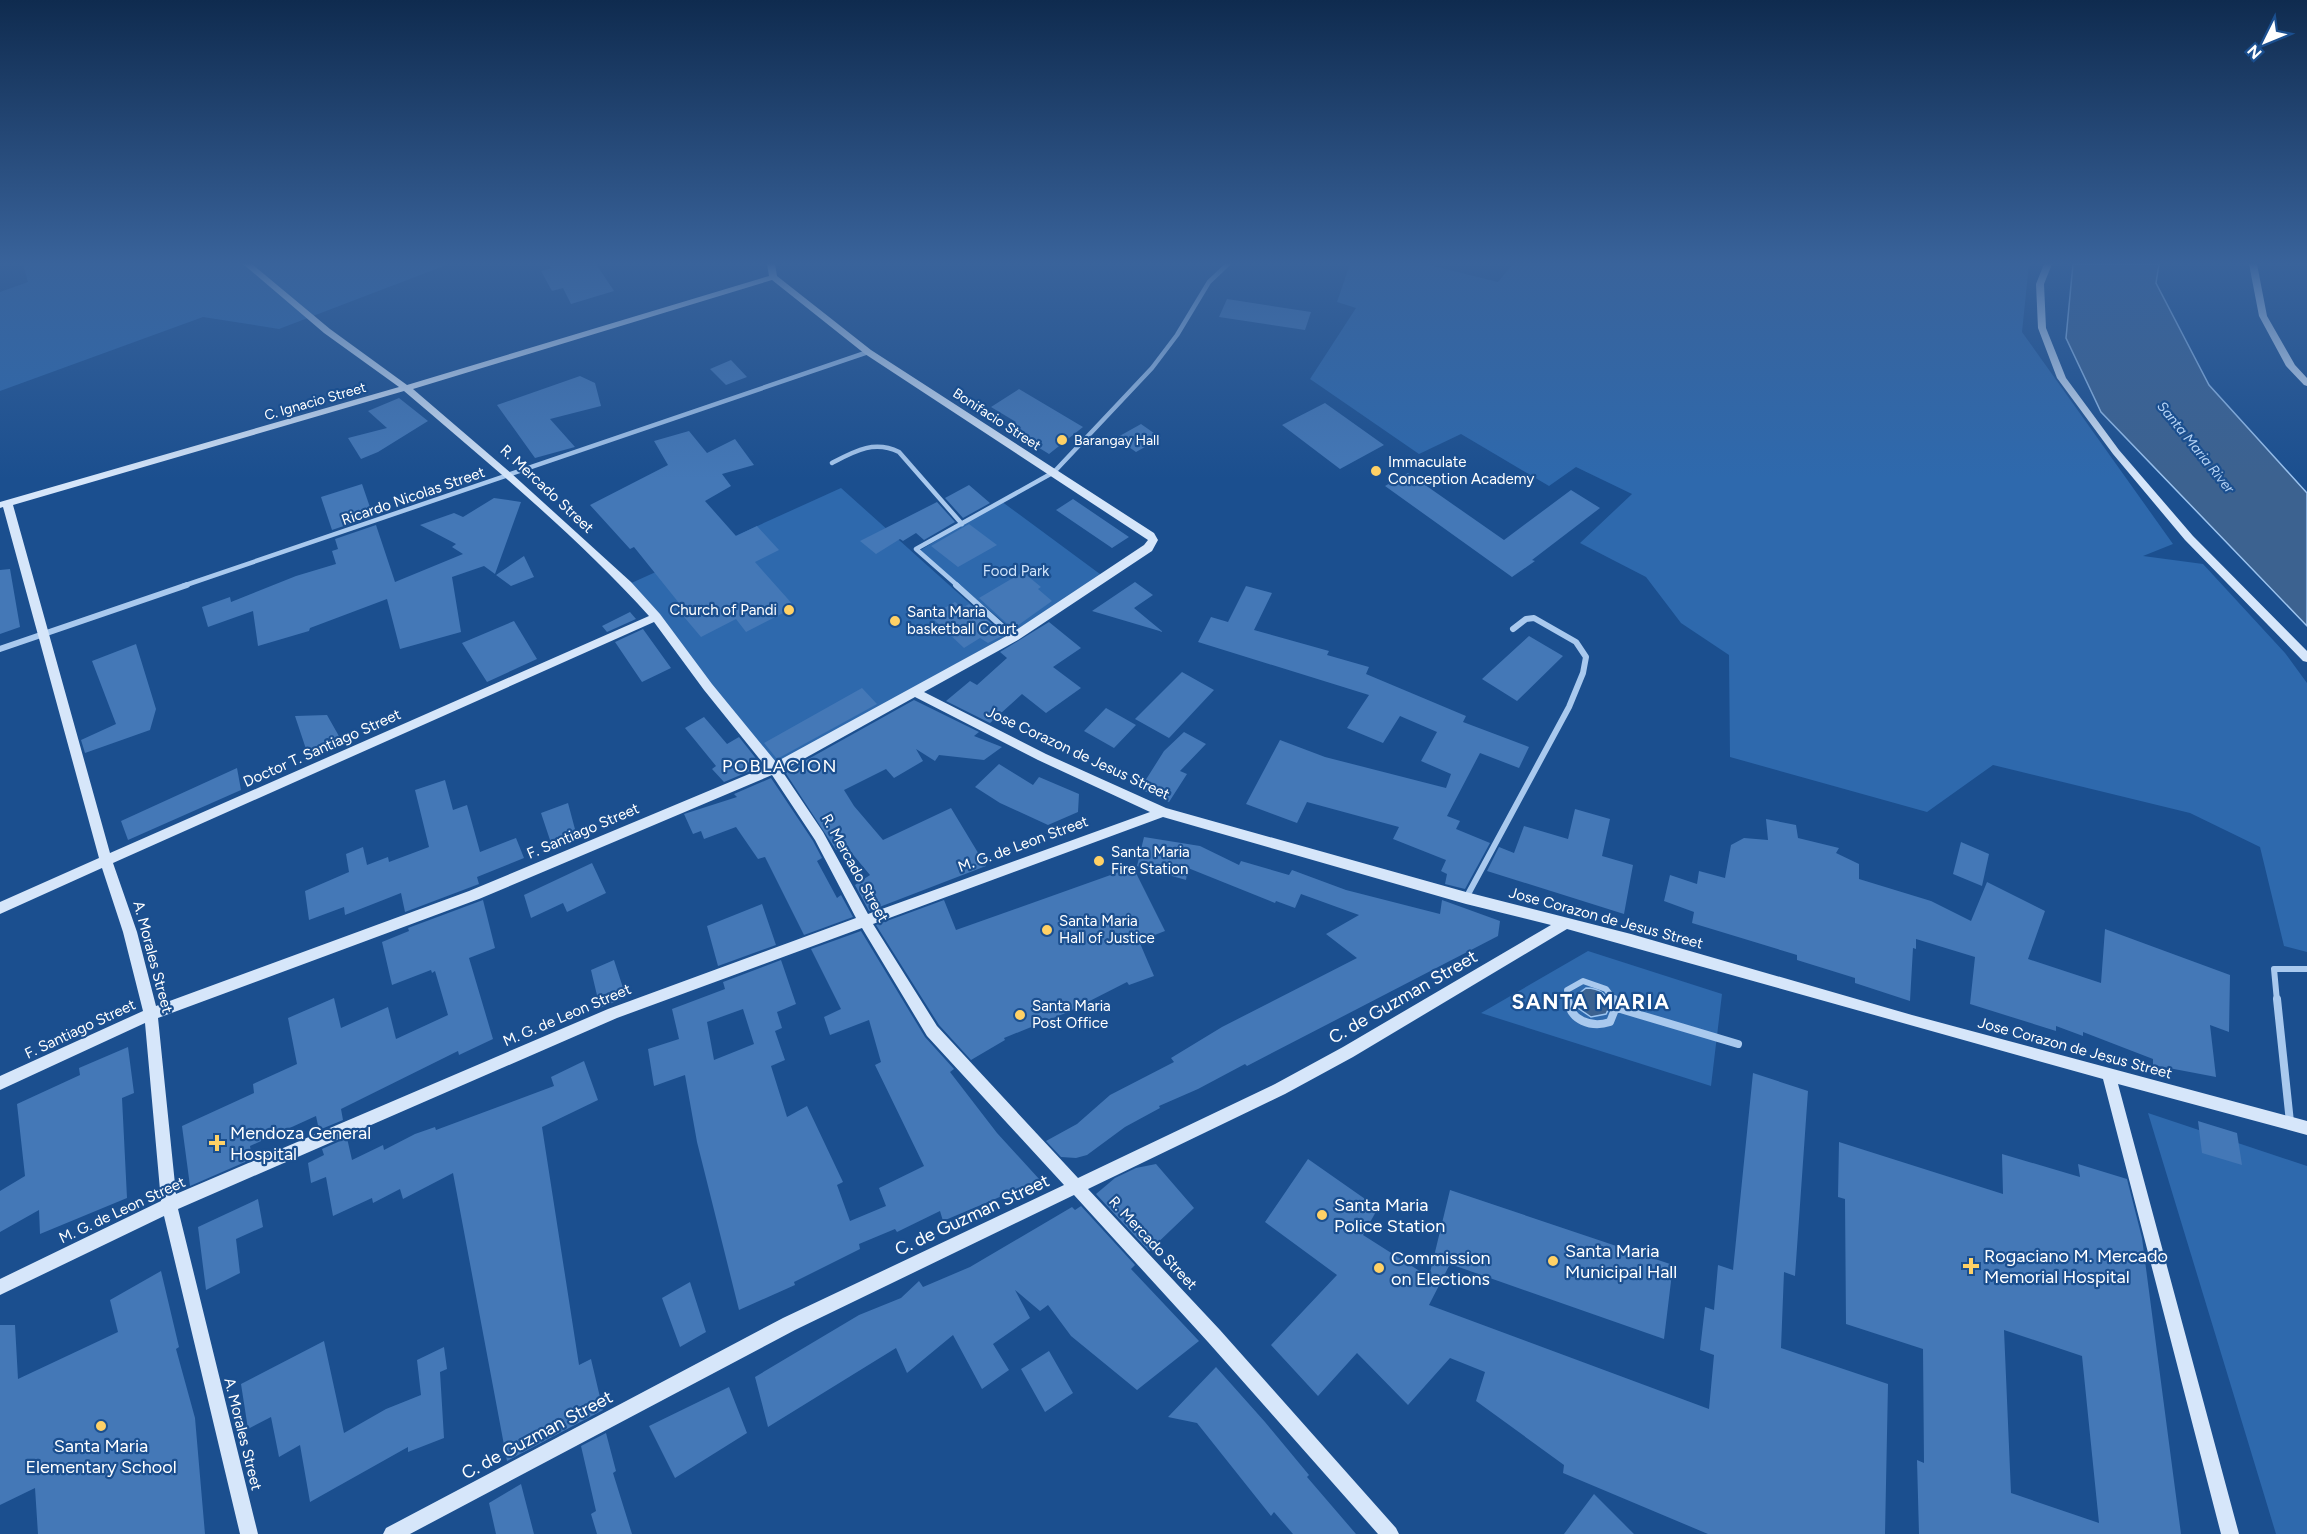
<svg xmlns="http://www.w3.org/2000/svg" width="2307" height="1534" viewBox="0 0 2307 1534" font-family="Figtree,sans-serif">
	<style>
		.green { fill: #2e69ad }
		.water { fill: #3c6290; stroke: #9cc4f0; stroke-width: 1.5 }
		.building { fill: #4478b7; fill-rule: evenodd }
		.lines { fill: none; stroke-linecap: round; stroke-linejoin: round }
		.street-far2 { stroke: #a9c9ee; stroke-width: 4.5 }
		.street-far1 { stroke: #a9c9ee; stroke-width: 6 }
		.street { stroke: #a9c9ee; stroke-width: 8 }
		.secondary { fill: #d6e6fa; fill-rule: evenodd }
		.poi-dot { fill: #ffd166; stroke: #1b4f8f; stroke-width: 2 }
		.labels { text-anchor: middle; stroke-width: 4.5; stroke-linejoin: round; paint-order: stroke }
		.far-street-label { font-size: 14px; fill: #fff; stroke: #1b4f8f }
		.far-poi-label { font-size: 14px; fill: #fff; stroke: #1b4f8f; text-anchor: start }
		.far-water-label { font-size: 14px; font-style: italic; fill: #b5d3f5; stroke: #1b4f8f }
		.poi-label { font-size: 15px; fill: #fff; stroke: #1b4f8f; text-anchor: start }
		.street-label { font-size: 15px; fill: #fff; stroke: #1b4f8f }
		.park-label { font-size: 15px; fill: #cfe3fa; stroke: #1b4f8f }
		.quarter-label { font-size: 18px; letter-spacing: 1.5px; fill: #fff; stroke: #1b4f8f }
		.near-street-label { font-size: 18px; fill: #fff; stroke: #1b4f8f }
		.near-poi-label { font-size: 18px; fill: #fff; stroke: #1b4f8f; text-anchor: start }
		.district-label { font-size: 21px; font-weight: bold; letter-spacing: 1.5px; fill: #fff; stroke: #1b4f8f }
	</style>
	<rect width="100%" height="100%" fill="#1b4f8f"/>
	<path class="green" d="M23,264H449L279,329L203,317L0,391V292L28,282Z
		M1350,264H1425L1498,282L1513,264H2029L2022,332L2173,544L2143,556L2203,564L2285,653L2307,683V952L2284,946L2260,847L2190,813L1993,765L1927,812L1730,757L1729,655L1681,623L1646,577L1580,543L1632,494L1576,467L1549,486L1461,434L1419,454L1310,379L1356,308L1337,302Z
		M841,488L1006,636L774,766L627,585Z
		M1001,501L1104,577L1014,631L919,551Z
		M1588,951L1722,994L1711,1086L1481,1013Z
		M2148,1113L2307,1166V1534H2276Z"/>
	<path class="water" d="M2073,264H2159L2156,283L2209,385L2307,493V626L2101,412L2066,338Z
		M1586,988C1599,988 1609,994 1609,1008L1606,1014L1591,1017L1578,1008L1577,995Z"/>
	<path class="building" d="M548,264H596L614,291L571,304L563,288L552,291L541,271L552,268Z
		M1227,299L1311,312L1305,330L1219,317Z
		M731,360L747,377L726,385L710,369Z
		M580,376L595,383L601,406L550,419L575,447L535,458L497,405Z
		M1019,389L1083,427L1049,454L1007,428L1016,422L991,407Z
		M399,398L428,421L378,452L361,459L348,438L387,428L368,411Z
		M1325,403L1384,445L1340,469L1282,425Z
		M1141,424L1161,438L1136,452L1116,438Z
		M689,431L707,453L735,439L754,465L722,474L731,486L705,501L736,536L757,526L779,550L755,562L795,607L746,632L736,619L701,637L674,605L679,603L634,547L630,549L590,505L668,465L654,441Z
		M1408,473L1504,540L1571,490L1600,508L1532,560L1535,561L1512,577L1385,486Z
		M362,484L373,516L332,530L321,497Z
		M969,485L990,503L963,518L945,498Z
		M494,498L521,502L495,574L484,566L452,577L461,632L400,649L387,599L310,628L309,631L258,646L253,611L208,627L202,607L230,597L231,602L296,576L336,564L332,551L338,549L335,539L376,525L395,582L463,554L452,547L456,544L420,525L454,513L463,517Z
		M1073,499L1129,537L1112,548L1056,510Z
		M937,502L955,522L924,540L916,533L903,541L900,539L876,554L860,541Z
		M969,524L997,545L958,567L931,546Z
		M524,556L534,577L511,586L496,575Z
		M10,569L20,627L0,634V570Z
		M1023,572L1041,587L1038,589L1052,601L1013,629L979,598Z
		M1135,582L1153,595L1134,608L1163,632L1092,611Z
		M1246,586L1272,593L1254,630L1329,651L1327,655L1369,667L1366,674L1466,716L1463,722L1529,747L1519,768L1480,753L1447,816L1460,821L1456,829L1490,843L1465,889L1445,884L1447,874L1441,871L1446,860L1393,839L1399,827L1307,802L1297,823L1246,804L1280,740L1325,757L1446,788L1451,774L1421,761L1437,732L1400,716L1383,743L1347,728L1369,695L1198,642L1211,617L1228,622Z
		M955,602L962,608L969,604L1004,635L988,643L980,638L964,648L930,616Z
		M630,612L636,619L607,632L602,626Z
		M514,621L537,659L487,682L462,643Z
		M1049,622L1081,648L1053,667L1081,688L1046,713L1022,694L990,723L946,701L970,681L977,685L1007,658L1000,652Z
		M643,629L671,668L642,682L615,642Z
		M1529,636L1563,656L1517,701L1482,679Z
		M136,644L156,709L150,730L85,753L81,740L116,724L92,661Z
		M1182,672L1214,690L1169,738L1135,719Z
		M862,688L877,704L777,759L764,743Z
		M914,700L979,732L974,736L1002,747L984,760L939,755L935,761L916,749L923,761L894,778L886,769L844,790L854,806L883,840L951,808L986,866L869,911L855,885L870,875L845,845L836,850L785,772Z
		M1106,708L1136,725L1114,748L1084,731Z
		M327,715L344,745L307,752L295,716Z
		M704,717L727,744L739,737L762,766L724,782L712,769L716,766L685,728Z
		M1184,732L1206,744L1180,771L1187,774L1169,802L1140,789L1164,751Z
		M999,764L1033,785L1039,777L1079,794L1078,812L1048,825L1000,803L975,787Z
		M237,768L241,790L128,840L121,821Z
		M771,778L813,841L822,858L817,861L837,898L841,895L853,917L804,935L765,857L758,859L736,827L704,839L701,831L693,834L684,814L737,797L734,794Z
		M445,780L453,810L467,805L480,852L516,838L524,858L477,877L479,884L405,912L401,893L345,915L344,907L309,920L305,891L349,872L346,854L363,847L367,865L388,857L389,862L429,847L415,790Z
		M568,803L576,833L551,843L541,813Z
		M1575,809L1610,819L1602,856L1633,865L1624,914L1487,871L1499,847L1514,853L1524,826L1568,839Z
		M1766,819L1796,825L1798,838L1839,848L1836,853L1859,864V879L1931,901L1971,921L1987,882L2045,911L2028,959L2101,983L2105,929L2230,975L2229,1032L2210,1025L2216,1077L2153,1065V1059L2083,1032V1036L2056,1026V1031L1970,1004L1975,957L1916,939V949L1913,948L1910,1001L1855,983V978L1797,960V955L1692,923L1694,912L1664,901L1670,875L1697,884L1699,871L1725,878L1731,845L1744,838L1768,840Z
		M1144,837L1200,846L1239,865L1241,861L1289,875L1292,870L1346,890L1440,914L1442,900L1500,921L1498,936L1247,1066L1245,1064L1198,1089L1159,1106L1160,1108L1125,1127L1087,1155L1076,1158L1061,1157L1046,1141L1077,1124L1110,1095L1174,1062L1171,1058L1222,1027L1357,958L1326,934L1359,915L1301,894L1295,908L1276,901L1275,903L1188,868L1186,880L1137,866Z
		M1961,842L1989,854L1982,886L1953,874Z
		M592,863L606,893L567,912L563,903L531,918L524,895Z
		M1133,867L1165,931L1139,941L1154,976L1129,985L1127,982L1068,1012L1004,1038L1005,1040L971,1060L939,1025L876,925L944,900L956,930Z
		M483,900L495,948L469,958L493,1039L459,1055L458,1051L341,1109L343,1120L319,1130L316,1116L250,1146L252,1159L190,1186L182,1126L254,1093L253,1084L297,1064L288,1018L334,998L341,1028L388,1007L396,1039L448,1015L435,971L432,973L431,970L392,985L382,942L409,931L408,928Z
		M762,904L776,945L718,966L707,926Z
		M861,931L925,1037L954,1069L950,1072L997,1133L1040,1180L943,1221L940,1211L897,1232L895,1229L859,1244L860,1249L794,1282L795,1285L739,1310L697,1142L685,1075L654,1086L648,1049L679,1039L672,1009L725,989L723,982L781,960L796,1004L777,1012L782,1028L775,1031L785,1060L771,1066L787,1117L807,1106L843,1182L837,1185L850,1221L886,1206L879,1188L924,1166L875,1065L881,1062L869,1020L830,1035L824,1017L841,1009L811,949ZM743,1009L754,1044L714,1060L707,1022Z
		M614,960L626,997L600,1008L591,970Z
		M128,1047L134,1093L122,1098L127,1198L40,1234L39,1210L0,1232V1191L25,1176L17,1104L80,1075L79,1068Z
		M584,1061L598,1100L542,1127L579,1365L591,1359L603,1410L507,1461L453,1173L403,1199L400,1189L373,1203L372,1198L333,1216L326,1177L311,1183L308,1163L324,1155L322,1149L347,1138L352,1160L383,1145L384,1150L415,1134L435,1127L436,1130L554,1086L551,1077Z
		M1753,1073L1808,1091L1795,1276L1784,1272L1781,1348L1888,1384L1885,1534H1708L1563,1473L1564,1465L1476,1401L1485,1372L1450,1358L1408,1405L1357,1353L1318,1396L1271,1345L1337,1275L1265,1222L1308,1159L1378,1208L1363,1235L1429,1277L1450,1190L1673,1265L1664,1339L1450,1264L1429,1305L1709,1409L1714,1355L1700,1350L1705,1307L1714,1310L1718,1265L1733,1270Z
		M2198,1121L2237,1133L2242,1165L2202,1153Z
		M1839,1142L2003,1194L2002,1154L2080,1177L2078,1164L2127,1179L2142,1238L2181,1534H1919L1917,1460L1924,1463L1923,1349L1846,1324L1845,1199L1838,1197ZM2004,1330L2082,1356L2099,1523L2011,1493Z
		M1156,1164L1194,1208L1149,1251L1096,1194L1115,1178L1136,1168Z
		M258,1199L263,1227L236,1239L240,1273L206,1290L198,1227Z
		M1081,1206L1135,1265L1131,1269L1199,1341L1137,1390L1071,1336L1048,1305L1040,1311L1015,1290L1030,1318L993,1344L1009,1370L982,1389L953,1335L907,1373L896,1348L768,1427L755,1377L859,1315L901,1298L919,1281L923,1287L970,1267L1072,1207L1075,1210Z
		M161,1271L179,1347L176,1349L195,1418L205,1534H38L35,1488L0,1505V1325H15L18,1379L118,1332L110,1300Z
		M690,1282L706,1332L680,1347L662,1298Z
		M324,1341L344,1433L386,1409L421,1395L417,1360L444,1347L447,1369L440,1372L444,1438L408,1452V1447L310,1502L300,1445L279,1457L271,1417L248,1429L241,1384Z
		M1049,1351L1073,1393L1045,1412L1021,1369Z
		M1216,1367L1265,1422L1309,1475L1307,1477L1356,1534H1293L1274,1512L1271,1516L1197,1423L1168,1417Z
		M729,1387L747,1433L675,1478L649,1426Z
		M606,1433L616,1471L613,1473L632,1534H597L591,1514L596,1511L581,1446Z
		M521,1484L534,1534H496L489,1503Z
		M1594,1494L1634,1534H1564Z"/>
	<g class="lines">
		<path class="street-far2" d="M832,463C855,451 874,440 899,452L962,524
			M183,586L868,352
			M958,586L916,549L1054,472L1152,368L1177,335L1209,282L1228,264"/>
		<path class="street-far1" d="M956,585L1014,637
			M0,649L187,585
			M1466,898L1569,707L1583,673L1586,657L1576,642L1534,618L1526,619L1513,629
			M1568,1001L1567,990L1583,981L1606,989L1615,1001
			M2277,1001L2274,969H2307"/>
		<path class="street" d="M1568,999C1569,1021 1592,1028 1610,1022L1616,1007L1614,999
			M2277,999L2290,1122
			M1617,1008L1738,1044"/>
		<path class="secondary" d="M243,264H252L330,329L407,385L769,276L767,264H775L777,276L871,350L1154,533L1158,540L1152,551L1018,640L924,692L1046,754L1166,808L1466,892L1631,934L1912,1015L2307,1121V1135L2118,1084L2239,1534H2221L2103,1079L1567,929L1353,1057L1285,1094L1088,1189L1220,1330L1396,1528L1399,1534H1378L1208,1342L1074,1195L795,1330L410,1534H383L386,1528L783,1318L1064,1185L927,1036L862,928L617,1018L178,1209L258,1534H240L164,1216L0,1295V1279L161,1201L145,1023L0,1090V1076L143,1011L123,932L102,868L0,914V902L99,858L3,507L0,508V502L399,387L324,333ZM772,280L865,354L1148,540L1144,545L1010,634L776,762L712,684L660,614L631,582L512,474L413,389ZM404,391C488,463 575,534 649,616L110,853L13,505ZM654,622L704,690L766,767L469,891L156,1006L137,932L113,863ZM915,697L1038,760L1150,812L868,914L823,832L782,771ZM772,775L815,840L856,918L608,1009L176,1194L158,1018L479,899ZM1163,817L1466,904L1551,925L1343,1047L1275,1084L1078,1178L937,1026L873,924Z
			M2044,264H2052L2044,284L2046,328L2066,378L2119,450L2193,536L2307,651V662L2303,661L2185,540L2113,454L2057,378L2038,328L2036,284Z
			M2249,264H2257L2267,316L2295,365L2307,378V386L2304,385L2286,366L2259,316Z"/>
	</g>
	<linearGradient id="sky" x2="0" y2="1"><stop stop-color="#0f2b4f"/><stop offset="0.55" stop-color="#39639b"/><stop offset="1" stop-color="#39639b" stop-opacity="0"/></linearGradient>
	<rect width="2307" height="479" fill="url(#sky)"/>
	<g class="poi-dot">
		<circle cx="1062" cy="440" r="6"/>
		<circle cx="1376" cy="471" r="6"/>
		<circle cx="789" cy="610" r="6"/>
		<circle cx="895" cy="621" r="6"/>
		<circle cx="1099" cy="861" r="6"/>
		<circle cx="1047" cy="930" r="6"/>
		<circle cx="1020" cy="1015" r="6"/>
		<path d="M214 1134h6v6h6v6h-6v6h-6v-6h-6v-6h6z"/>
		<circle cx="1322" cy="1215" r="6"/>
		<circle cx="1553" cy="1261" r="6"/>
		<path d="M1968 1257h6v6h6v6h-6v6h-6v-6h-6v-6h6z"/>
		<circle cx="1379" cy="1268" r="6"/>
		<circle cx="101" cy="1426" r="6"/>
	</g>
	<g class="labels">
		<g class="far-street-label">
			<text transform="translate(315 401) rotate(-16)" y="5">C. Ignacio Street</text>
			<text transform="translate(997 419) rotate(33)" y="5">Bonifacio Street</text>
		</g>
		<g class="far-poi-label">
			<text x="1074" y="445">Barangay Hall</text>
		</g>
		<g class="far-water-label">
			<text transform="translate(2196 447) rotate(51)" y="5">Santa Maria River</text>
		</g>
		<g class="poi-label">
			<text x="1388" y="467">Immaculate<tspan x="1388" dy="17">Conception Academy</tspan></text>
			<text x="777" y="615" text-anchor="end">Church of Pandi</text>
			<text x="907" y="617">Santa Maria<tspan x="907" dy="17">basketball Court</tspan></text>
			<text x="1111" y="857">Santa Maria<tspan x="1111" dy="17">Fire Station</tspan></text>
			<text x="1059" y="926">Santa Maria<tspan x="1059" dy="17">Hall of Justice</tspan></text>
			<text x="1032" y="1011">Santa Maria<tspan x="1032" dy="17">Post Office</tspan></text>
		</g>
		<g class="street-label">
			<text transform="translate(547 489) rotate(43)" y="5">R. Mercado Street</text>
			<text transform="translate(413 496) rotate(-19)" y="5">Ricardo Nicolas Street</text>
			<text transform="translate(322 748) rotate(-24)" y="5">Doctor T. Santiago Street</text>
			<text transform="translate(1078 753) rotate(25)" y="5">Jose Corazon de Jesus Street</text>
			<text transform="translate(583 831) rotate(-23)" y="5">F. Santiago Street</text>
			<text transform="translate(1023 844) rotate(-20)" y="5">M. G. de Leon Street</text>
			<text transform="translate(855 868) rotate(61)" y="5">R. Mercado Street</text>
			<text transform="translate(1606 918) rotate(15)" y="5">Jose Corazon de Jesus Street</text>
			<text transform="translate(153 957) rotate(75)" y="5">A. Morales Street</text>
			<text transform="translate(567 1015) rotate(-23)" y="5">M. G. de Leon Street</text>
			<text transform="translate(80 1029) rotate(-25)" y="5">F. Santiago Street</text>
			<text transform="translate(2075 1048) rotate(15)" y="5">Jose Corazon de Jesus Street</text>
			<text transform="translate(122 1210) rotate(-25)" y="5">M. G. de Leon Street</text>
			<text transform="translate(1153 1243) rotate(47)" y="5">R. Mercado Street</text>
			<text transform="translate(243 1434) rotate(76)" y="5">A. Morales Street</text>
		</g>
		<g class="park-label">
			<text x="1016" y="576">Food Park</text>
		</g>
		<g class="quarter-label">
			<text x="780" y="772">POBLACION</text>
		</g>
		<g class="near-street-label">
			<text transform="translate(1403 997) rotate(-30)" y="6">C. de Guzman Street</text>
			<text transform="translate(972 1215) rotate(-25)" y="6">C. de Guzman Street</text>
			<text transform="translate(537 1435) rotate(-28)" y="6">C. de Guzman Street</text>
		</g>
		<g class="near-poi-label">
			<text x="230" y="1139">Mendoza General<tspan x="230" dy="21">Hospital</tspan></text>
			<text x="1334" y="1211">Santa Maria<tspan x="1334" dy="21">Police Station</tspan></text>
			<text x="1565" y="1257">Santa Maria<tspan x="1565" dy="21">Municipal Hall</tspan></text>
			<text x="1984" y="1262">Rogaciano M. Mercado<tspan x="1984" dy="21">Memorial Hospital</tspan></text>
			<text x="1391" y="1264">Commission<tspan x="1391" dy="21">on Elections</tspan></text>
			<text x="101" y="1452" text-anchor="middle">Santa Maria<tspan x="101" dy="21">Elementary School</tspan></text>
		</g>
		<g class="district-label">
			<text x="1591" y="1009">SANTA MARIA</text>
		</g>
	</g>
	<g transform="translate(2265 42) rotate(227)" stroke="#1b4f8f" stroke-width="4.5" paint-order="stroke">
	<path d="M0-4.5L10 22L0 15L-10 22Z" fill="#ffffff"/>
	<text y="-9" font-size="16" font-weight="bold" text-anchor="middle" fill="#ffffff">N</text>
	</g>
</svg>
